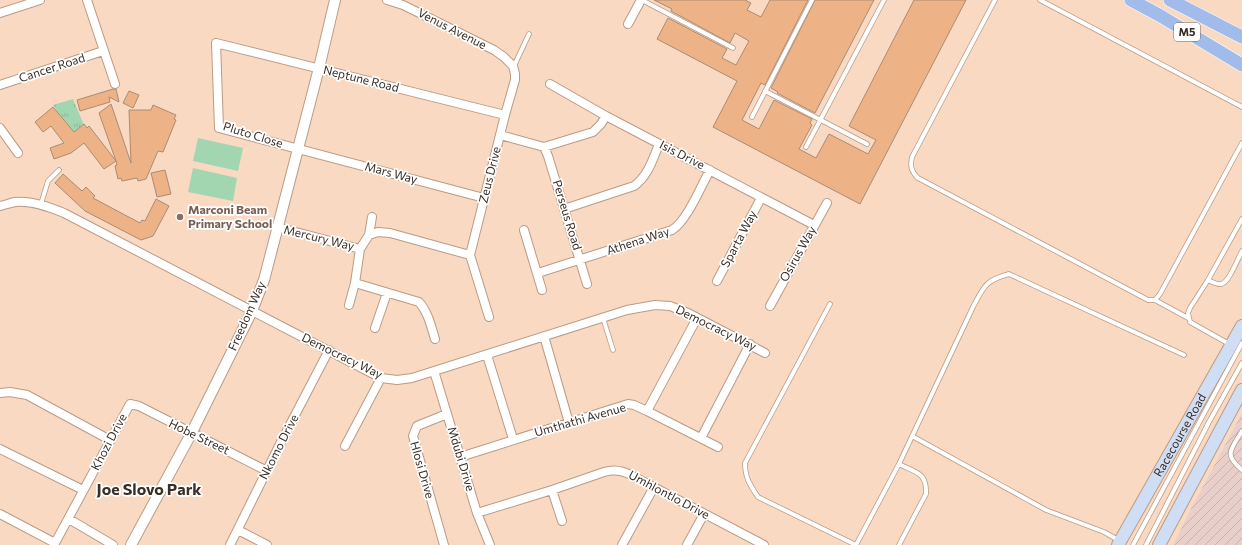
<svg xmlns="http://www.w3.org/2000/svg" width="1242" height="545" viewBox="0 0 1242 545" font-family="Commissioner,sans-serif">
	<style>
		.industrial { fill: url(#industrial-furrows) }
		.park { fill: url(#park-tufts) }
		.garden { fill: #a2d6b1 }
		.building { fill: #edb387; stroke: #a98b75 }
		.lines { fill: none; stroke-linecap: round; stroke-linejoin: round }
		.service-casing { stroke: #ba9b85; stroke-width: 5.5 }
		.minor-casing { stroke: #ba9b85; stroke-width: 10 }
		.tertiary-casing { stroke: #ba9b85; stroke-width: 12 }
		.secondary-casing { stroke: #ba9b85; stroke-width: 14 }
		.primary-casing { stroke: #fff; stroke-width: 14 }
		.service { stroke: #fff; stroke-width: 4 }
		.minor { stroke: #fff; stroke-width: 8 }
		.tertiary { stroke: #fff; stroke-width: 10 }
		.secondary { stroke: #d0def5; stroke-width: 12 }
		.primary { stroke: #a1bceb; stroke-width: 13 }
		.education-dot { fill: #8d6e63; stroke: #fff; stroke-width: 1.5 }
		.labels { text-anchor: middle; stroke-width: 3.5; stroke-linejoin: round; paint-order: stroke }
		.shield { fill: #fff; stroke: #756d66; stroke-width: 1 }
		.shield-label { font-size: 11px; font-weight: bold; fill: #3a2e25 }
		.street-label { font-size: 12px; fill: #3a2e25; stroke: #fff }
		.education-label { font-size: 12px; font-weight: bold; fill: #785e54; stroke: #fff; text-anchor: start }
		.district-label { font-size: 16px; font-weight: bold; fill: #3a2e25; stroke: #fff }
	</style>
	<defs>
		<pattern id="industrial-furrows" width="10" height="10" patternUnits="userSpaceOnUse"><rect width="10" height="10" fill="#e9cfc9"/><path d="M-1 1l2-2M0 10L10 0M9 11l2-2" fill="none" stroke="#c9b2ac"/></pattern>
		<pattern id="park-tufts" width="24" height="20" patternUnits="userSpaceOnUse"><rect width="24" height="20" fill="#a2d6b1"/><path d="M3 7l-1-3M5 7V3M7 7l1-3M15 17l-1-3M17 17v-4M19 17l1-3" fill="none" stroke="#8cb898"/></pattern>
	</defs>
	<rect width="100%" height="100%" fill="#f9d9c1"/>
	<path class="industrial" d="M1242,413V545H1173L1191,509Z"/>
	<path class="park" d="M73,99L84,125L74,132L61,116H60L53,105Z"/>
	<path class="garden" d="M198,138L243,148L238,171L193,161Z
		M193,168L237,178L233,201L188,192Z"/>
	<path class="building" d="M654,0H745L751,3L747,10L761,17L770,0H808L765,85L761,83L742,120L759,129L774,100L812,119L810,123L812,125L799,149L816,158L829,134L868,154L876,140L849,126L914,0H966L860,204L713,127L737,81L657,39L668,18L727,49L722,58L736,65L749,41L735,33L730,43L671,11L672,9Z
		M815,0H874L815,113L777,93L778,92L771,88Z
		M113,89H116L119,102L109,97L110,102L80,111L77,100Z
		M129,91L139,95L133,108L123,103Z
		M111,104L131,163L129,110H151L153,105L176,115L174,119L176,120L163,152L158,151L146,179L138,181L137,178L122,181L121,178L118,179L115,166L117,165L116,161L104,169L84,143L71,153L54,159L50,148L64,143L51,126L43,132L35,122L53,107L74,132L84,124L87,128L89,126L116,161L99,113Z
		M165,170L171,194L157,197L151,173Z
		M63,174L82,191L86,187L95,196L93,198L140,223L142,220L145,221L156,199L169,206L153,236L141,240L85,211L55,183Z"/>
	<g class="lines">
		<g class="service-casing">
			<path id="service" d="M642,0L733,48
				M995,0L912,157C910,166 911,171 918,178L1148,300H1155L1188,318
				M1040,0L1242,107
				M514,66L529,34
				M765,91L867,144
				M752,117L812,0
				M806,147L884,0
				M41,204L48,181L59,170
				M1208,280C1212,282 1218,285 1221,284C1229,283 1238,258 1242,251
				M1155,300L1160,294L1242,143
				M830,304L745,463C745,478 750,485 758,497L856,545
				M603,318L613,350
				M1231,345L1190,322L1188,313L1190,308L1208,280L1242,219
				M1242,431C1231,450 1223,454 1242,470
				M912,436L1046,510L1104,532L1120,541
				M899,464C916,473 927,472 926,494L899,545
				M856,545L899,464L973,307C984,286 986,280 1009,274L1184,355
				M1133,545L1242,343
				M1146,545L1209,422L1242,363"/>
		</g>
		<g class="minor-casing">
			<path id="minor" d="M87,0L115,84
				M387,0L403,5L494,50L504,57L513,66L515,74V80L505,115L470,255L489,317
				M0,13L40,0
				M628,24L641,0
				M550,84L606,116L814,225
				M0,85L103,51
				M0,128L18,153
				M500,135L544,147L593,132L601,124L606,116
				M544,147L548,156L587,284
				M484,198L219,128L216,43L505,115
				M0,206C5,205 10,203 15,202C31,200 50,207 64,213L381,378L397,380L412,378L627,310L655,305L670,306L688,313L765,353
				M564,209L634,186C648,176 653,159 659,144
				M277,227L360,249
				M524,230L542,290
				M369,235L378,232L390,233L470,255
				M538,273L672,230C687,221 701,186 710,170
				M717,281L761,198
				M355,283L419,302C428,312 431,326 435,339
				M349,305L355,283L360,249L369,235L372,217
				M770,306L827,203
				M375,328L387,293
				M544,336L569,423
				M487,355L513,439
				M434,371L477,513L490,545
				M0,393L10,392L27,395L110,440
				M647,411L697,318
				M701,438L750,344
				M345,446L381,378
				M0,449L83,490
				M460,457L628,404L634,405L647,411L718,447
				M552,490L562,521
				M477,513L552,490L604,472C620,467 631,475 644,482L764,545
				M0,514L55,543
				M69,519L113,545
				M238,530L267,545
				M54,545L130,404L139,406L267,471
				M230,545L281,442L329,350
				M444,545L413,436L417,426L447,414
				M622,545L654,487
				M687,545L704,514"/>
		</g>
		<g class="tertiary-casing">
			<path id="tertiary" d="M131,545L191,434L252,311L264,280L319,68L335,0"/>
		</g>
		<g class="secondary-casing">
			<g id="secondary">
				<path id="s1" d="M1118,545L1242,326"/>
				<path d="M1159,545L1242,390"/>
			</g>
		</g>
		<g class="primary-casing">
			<path id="primary" d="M1131,0L1159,15L1242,65
				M1170,0L1242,37"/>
		</g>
		<use href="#service" class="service"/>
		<use href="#minor" class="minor"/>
		<use href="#tertiary" class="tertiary"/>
		<use href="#secondary" class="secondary"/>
		<use href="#primary" class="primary"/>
	</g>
	<circle class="education-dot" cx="180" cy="217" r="4"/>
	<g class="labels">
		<rect class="shield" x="1174" y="23" width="26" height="18" rx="3"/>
		<g class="shield-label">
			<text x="1187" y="36">M5</text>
		</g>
		<g class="street-label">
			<text transform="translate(452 29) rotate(27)" y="4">Venus Avenue</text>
			<text transform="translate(52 68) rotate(-18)" y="4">Cancer Road</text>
			<text transform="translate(361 79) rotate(14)" y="4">Neptune Road</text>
			<text transform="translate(253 135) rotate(17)" y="4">Pluto Close</text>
			<text transform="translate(682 155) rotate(27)" y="4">Isis Drive</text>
			<text transform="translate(391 173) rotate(15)" y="4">Mars Way</text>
			<text transform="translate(490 175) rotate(-76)" y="4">Zeus Drive</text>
			<text transform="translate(567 215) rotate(73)" y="4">Perseus Road</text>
			<text transform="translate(319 238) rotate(14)" y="4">Mercury Way</text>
			<text transform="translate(739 239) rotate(-62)" y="4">Sparta Way</text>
			<text transform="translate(638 241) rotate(-18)" y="4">Athena Way</text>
			<text transform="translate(798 254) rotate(-61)" y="4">Osirus Way</text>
			<text transform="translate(247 316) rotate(-66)" y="4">Freedom Way</text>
			<text transform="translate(716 328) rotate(26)" y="4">Democracy Way</text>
			<text transform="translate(342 356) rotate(26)" y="4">Democracy Way</text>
			<text transform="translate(580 420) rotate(-16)" y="4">Umthathi Avenue</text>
			<text dy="4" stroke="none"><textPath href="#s1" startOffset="126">Racecourse Road</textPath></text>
			<text transform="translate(199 437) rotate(26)" y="4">Hobe Street</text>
			<text transform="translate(109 442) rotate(-62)" y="4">Khozi Drive</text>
			<text transform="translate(279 447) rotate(-63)" y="4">Nkomo Drive</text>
			<text transform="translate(461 459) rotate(73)" y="4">Mdubi Drive</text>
			<text transform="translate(422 470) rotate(74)" y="4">Hlosi Drive</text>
			<text transform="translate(669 495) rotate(28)" y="4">Umhlontlo Drive</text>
		</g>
		<g class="education-label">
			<text x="188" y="214">Marconi Beam<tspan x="188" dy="14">Primary School</tspan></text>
		</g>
		<g class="district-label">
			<text x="149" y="495">Joe Slovo Park</text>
		</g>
	</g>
</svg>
